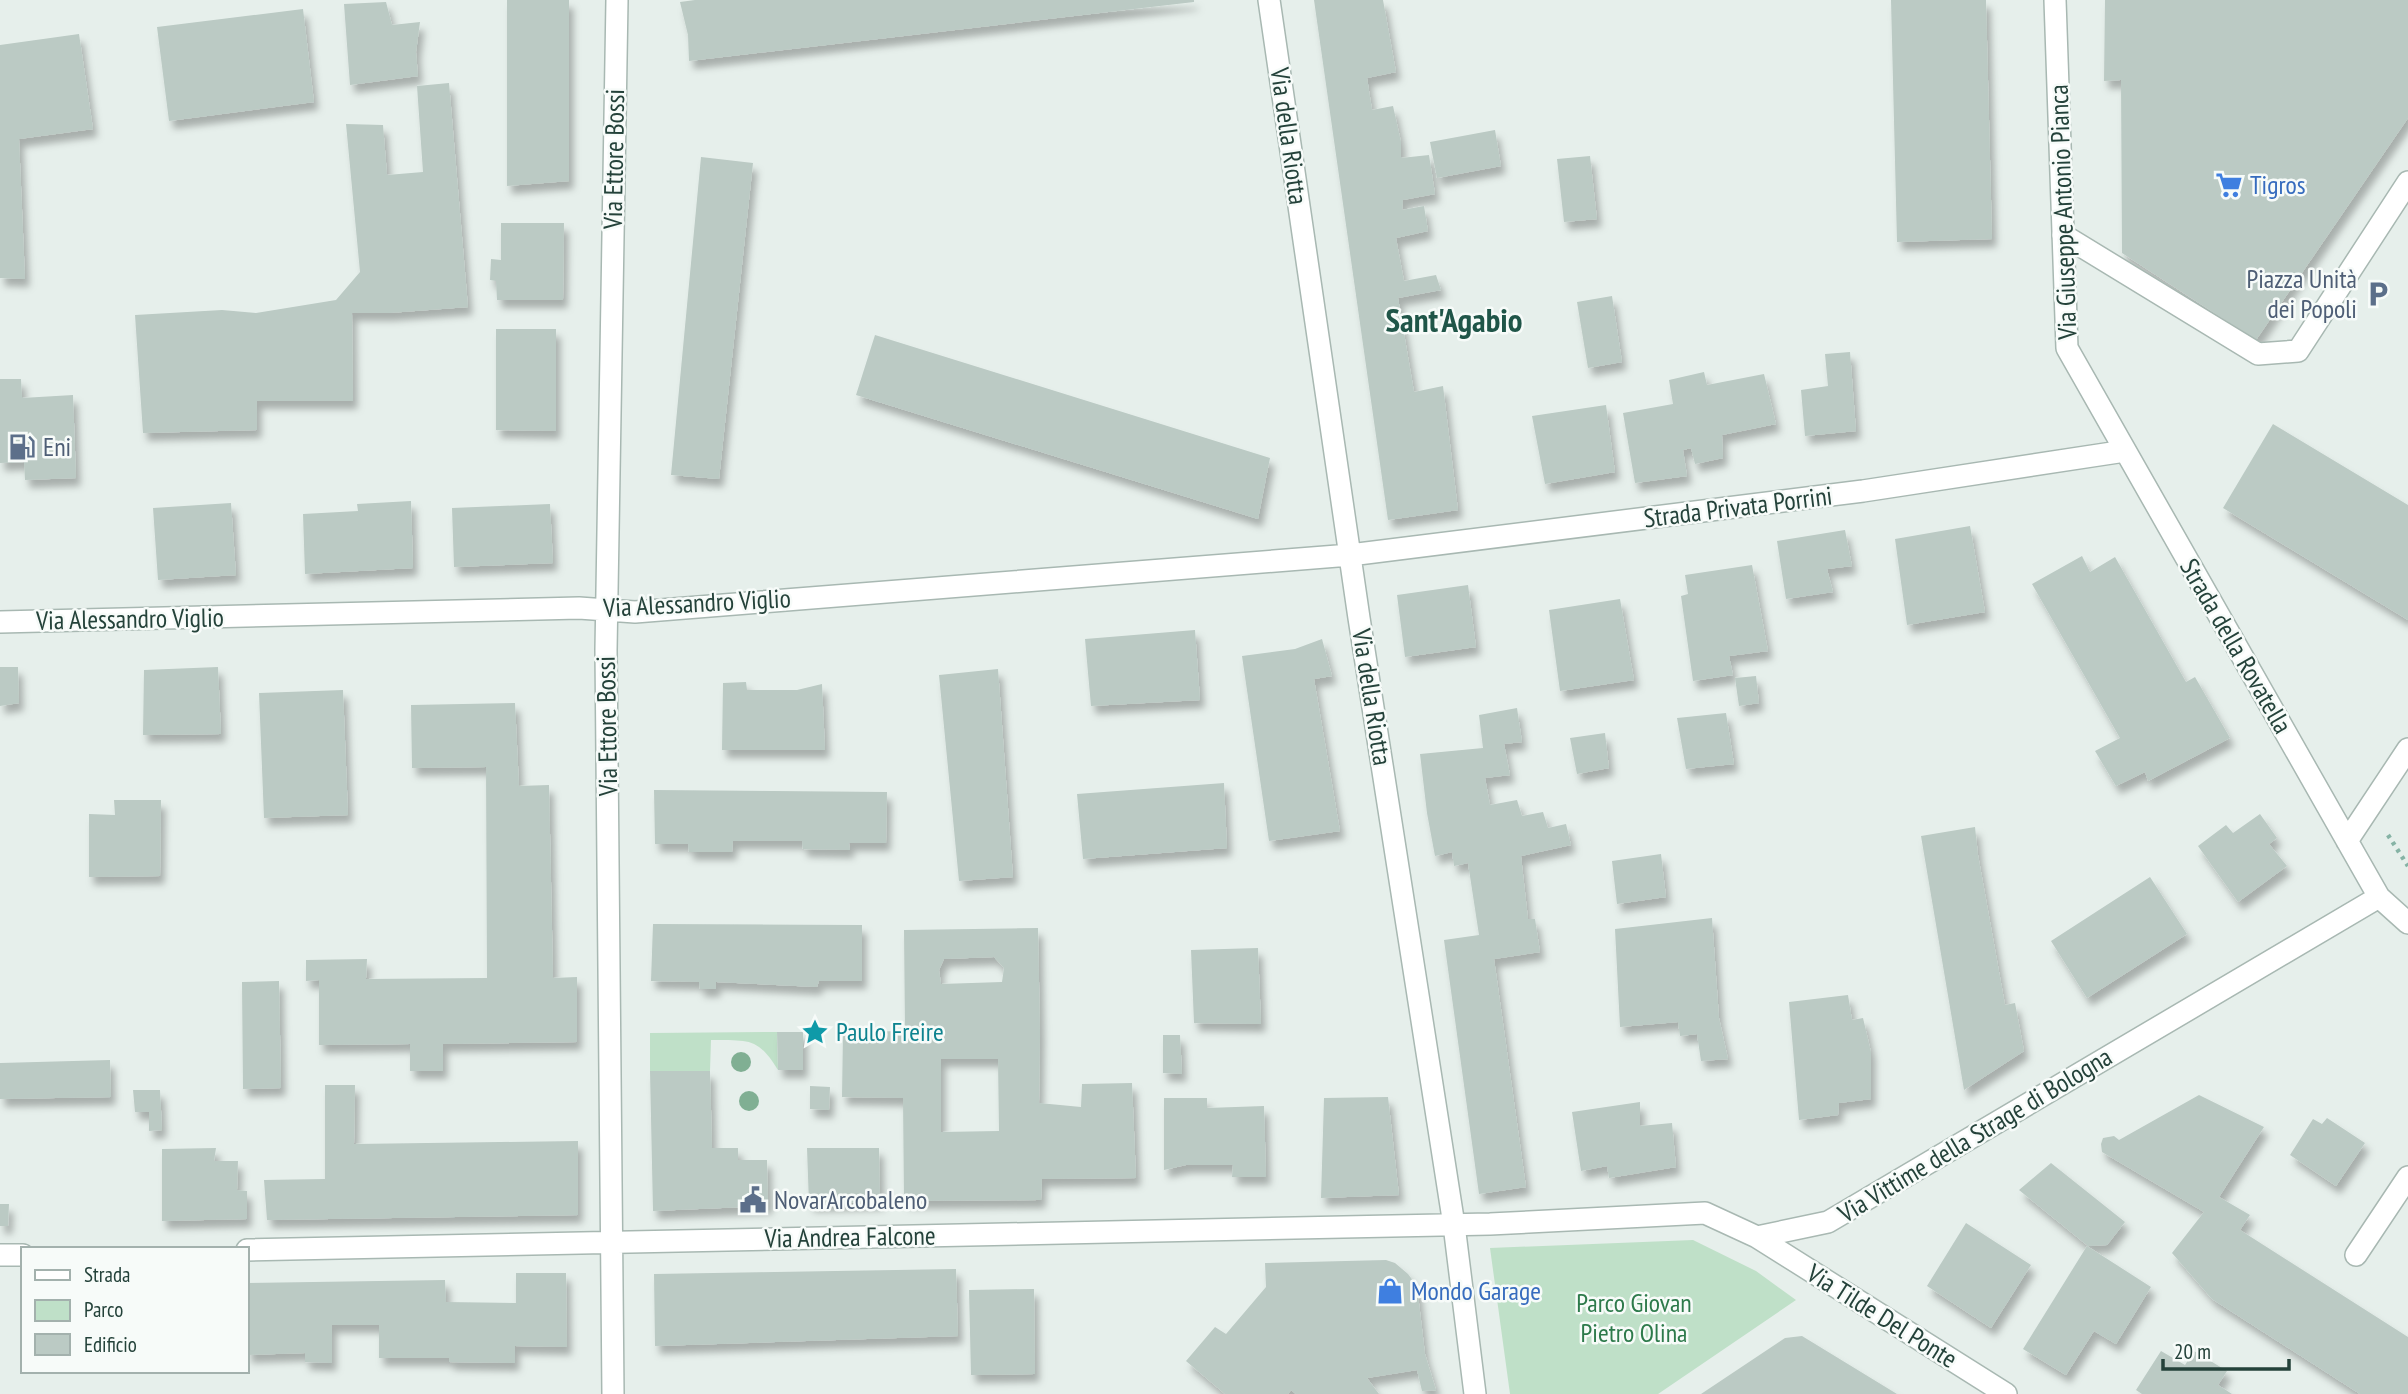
<svg xmlns="http://www.w3.org/2000/svg" width="2408" height="1394" viewBox="0 0 2408 1394" font-family="'PT Sans Narrow',sans-serif">
	<style>
		.green { fill: #bfe0c8 }
		.building { fill: #bbcac4; fill-rule: evenodd; filter: url(#shadow) }
		.lines { fill: none; stroke-linecap: round; stroke-linejoin: round }
		.service-casing { stroke: #a8b8b2; stroke-width: 24 }
		.minor-casing { stroke: #a8b8b2; stroke-width: 24 }
		.path { stroke: #86b3a5; stroke-width: 4.5; stroke-dasharray: 3.5 5; stroke-linecap: butt }
		.service { stroke: #fff; stroke-width: 21 }
		.minor { stroke: #fff; stroke-width: 21 }
		.tree { fill: #80af93 }
		.labels { text-anchor: middle; stroke-width: 5; stroke-linejoin: round; paint-order: stroke }
		.street-label { font-size: 26px; fill: #24423a; stroke: #f7fbf9 }
		.shop-label { font-size: 26px; fill: #366cbe; stroke: #f7fbf9; text-anchor: start }
		.service-label { font-size: 26px; fill: #4e5e75; stroke: #f7fbf9; text-anchor: start }
		.culture-label { font-size: 26px; fill: #0d838f; stroke: #f7fbf9; text-anchor: start }
		.park-label { font-size: 26px; fill: #2d7a4b; stroke: #f7fbf9 }
		.district-label { font-size: 33px; font-weight: bold; fill: #1f5548; stroke: #f7fbf9 }
	</style>
	<defs>
		<filter id="shadow"><feDropShadow dx="4.5" dy="8" stdDeviation="3.5" flood-color="#0004"/></filter>
	</defs>
	<rect width="100%" height="100%" fill="#e6efeb"/>
	<path class="green" d="M777,1032L778,1070C757,1036 748,1041 711,1040L710,1071H650V1033Z
		M1693,1240L1756,1271L1796,1300L1658,1394H1510L1490,1248Z"/>
	<path class="building" d="M507,0H569V181L507,186Z
		M695,0H1194V2L689,61L688,35L680,2Z
		M1314,0H1383L1396,72L1367,78L1372,110L1393,106L1401,142V158L1429,155L1435,194L1403,200L1402,210L1424,206L1428,231L1396,238L1404,281L1436,275L1441,290L1398,298L1414,392L1443,386L1458,510L1388,520Z
		M1891,0H1986L1992,239L1897,242Z
		M2105,0H2408V118L2256,340L2122,253L2121,80L2104,81Z
		M386,2L392,25L420,22L416,52L418,76L350,85L344,4Z
		M303,9L314,102L169,121L157,27Z
		M79,34L93,129L19,139L25,279L0,278V45Z
		M449,83L468,307L389,313H352L353,401H257V430L143,433L135,315L222,310L256,313L336,300L360,272L346,124L383,125L387,175L423,172L417,86Z
		M1495,130L1501,166L1437,178L1430,142Z
		M1590,156L1597,219L1564,222L1557,159Z
		M701,157L753,163L719,479L671,475Z
		M501,223H564L563,300H497L496,281L490,280L491,259L501,260Z
		M1612,296L1622,362L1588,368L1577,302Z
		M496,329H556V431L496,430Z
		M875,335L1270,458L1258,519L856,395Z
		M1850,352L1856,431L1805,436L1801,390L1828,386L1825,354Z
		M1704,372L1707,385L1764,374L1776,424L1722,435L1723,458L1695,464L1691,448L1683,450L1687,476L1635,483L1623,413L1673,404L1669,380Z
		M0,379H21L22,398L73,395L76,478L25,480L24,462L0,463Z
		M1606,405L1615,472L1545,484L1532,416Z
		M2273,424L2408,505V620L2223,508Z
		M411,501L413,568L305,574L303,514L358,511L357,504Z
		M231,503L236,575L158,580L153,508Z
		M550,504L553,563L454,567L452,508Z
		M1970,526L1985,612L1907,625L1895,539Z
		M1845,530L1852,566L1827,569L1833,592L1786,599L1777,541Z
		M2082,556L2090,572L2115,557L2186,682L2195,677L2230,738L2148,781L2145,772L2116,786L2095,751L2120,738L2032,584Z
		M1752,565L1768,651L1729,656L1733,675L1693,681L1681,596L1688,594L1685,575Z
		M1468,585L1476,647L1405,657L1397,595Z
		M1620,599L1634,680L1560,691L1549,610Z
		M1195,630L1200,700L1091,706L1085,639Z
		M1322,639L1332,676L1314,679L1340,831L1269,841L1242,656L1295,649Z
		M0,667H18L19,703L0,706Z
		M218,667L221,734L143,735L144,670Z
		M998,669L1013,877L959,881L939,675Z
		M1756,676L1759,703L1739,706L1735,678Z
		M746,682L747,690H797L822,684L825,750H722L723,683Z
		M343,690L348,815L264,818L259,693Z
		M515,703L519,786L549,785L553,978L577,977V1042L443,1044V1071H410V1044L319,1045V980L306,981V960L367,959L366,979L487,978L486,767L412,768L411,705Z
		M1517,708L1522,742L1504,744L1510,775L1485,778L1490,805L1517,800L1522,816L1543,812L1548,828L1566,824L1571,845L1521,856L1528,919H1535L1540,952L1494,959L1526,1187L1479,1194L1444,940L1479,935L1468,863L1454,866L1452,852L1435,856L1427,813L1420,754L1483,748L1479,715Z
		M1726,713L1734,764L1686,769L1677,718Z
		M1605,733L1609,768L1577,774L1570,738Z
		M1224,783L1227,848L1083,859L1077,794Z
		M654,790L887,792L886,843H849L850,850L803,849L802,841H733L732,852H689L688,844H655Z
		M114,800H161L160,876L89,877V814L115,815Z
		M2260,814L2277,838L2269,844L2287,866L2238,902L2198,846L2226,825L2233,833Z
		M1975,827L1978,855L2005,1005L2015,1003L2024,1051L1964,1090L1921,836Z
		M1661,854L1666,897L1617,904L1612,861Z
		M2150,877L2187,934L2087,998L2051,941Z
		M1712,918L1719,1018L1728,1059L1701,1061L1697,1034L1680,1036L1678,1022L1620,1027L1615,929Z
		M653,924L862,925V981H819L817,987L716,982V989H700L699,982L651,981Z
		M1038,928L1040,1034L1039,1103L1081,1107L1082,1084L1132,1083L1136,1178L1042,1179L1041,1200L904,1201L903,1098L842,1097L843,1032L905,1031L904,930ZM994,957L1004,968L1002,982L941,984L939,970L944,959ZM941,1059H998L999,1131L941,1132Z
		M1258,948L1261,1024L1194,1023L1191,950Z
		M279,981L281,1088L243,1089L242,982Z
		M1848,995L1852,1020L1863,1018L1871,1052V1099L1839,1103L1838,1115L1799,1120L1789,1002Z
		M777,1032H803V1070H778Z
		M1163,1035H1180L1182,1074L1163,1073Z
		M110,1060L111,1097L0,1099V1063Z
		M650,1071H710L712,1148H738V1160H767L768,1206L653,1211Z
		M325,1085H355L354,1144L578,1141V1215L267,1220L264,1180L325,1179Z
		M810,1086L830,1087L829,1110L810,1109Z
		M133,1090H160L162,1130L149,1131V1112H135Z
		M2199,1095L2264,1127L2219,1197L2250,1215L2240,1230L2408,1337V1394H2360L2212,1299L2172,1253L2204,1212L2102,1152L2101,1144L2103,1138L2114,1136L2119,1140Z
		M1388,1097L1399,1195L1321,1198L1324,1098Z
		M1164,1098H1207V1108L1264,1106L1266,1177H1232L1233,1165H1186L1164,1170Z
		M1640,1102V1126L1672,1123L1676,1167L1609,1178L1607,1166L1581,1171L1572,1112Z
		M2327,1118L2365,1143L2336,1186L2290,1155L2313,1119L2322,1124Z
		M216,1148L214,1161H238L237,1190L247,1191V1219L162,1221V1149Z
		M807,1148H879L880,1202L809,1204Z
		M2051,1163L2125,1222L2107,1245L2088,1246L2019,1190Z
		M0,1204H9L8,1226H0Z
		M1966,1223L2031,1265L1991,1328L1927,1286Z
		M2087,1246L2151,1287L2116,1344L2094,1331L2066,1375L2023,1349Z
		M1386,1260L1395,1263L1408,1274L1417,1286L1425,1354L1436,1390L1422,1391L1417,1370L1367,1378L1379,1394H1296L1291,1390L1288,1394H1225L1186,1361L1215,1327L1226,1334L1266,1287L1265,1263Z
		M956,1269L958,1336L655,1346L654,1274Z
		M516,1273H566L567,1347L515,1346V1363L449,1362V1358H379V1325H332V1363L305,1362V1353L247,1355V1283L445,1280L446,1302L516,1303Z
		M1034,1289L1035,1374L971,1375L969,1290Z
		M1802,1336L1897,1394H1701L1785,1338Z
		M2161,1351L2185,1365L2194,1351L2227,1371L2218,1385L2232,1394H2142L2136,1390Z"/>
	<g class="lines">
		<g class="service-casing">
			<path id="service" d="M2063,235L2258,354L2298,351L2408,182"/>
		</g>
		<g class="minor-casing">
			<path id="minor" d="M1269,0L1359,618L1454,1225L1475,1394
				M2055,0L2067,348L2379,897L2408,923
				M0,622L579,608L635,612L1350,555L1863,491L2125,451
				M2347,841L2408,749
				M1757,1237L2006,1394
				M247,1250L1490,1224L1705,1213L1757,1237L1828,1222L2379,897
				M0,1255H23
				M2356,1255L2408,1177
				M613,1394L606,650L617,0"/>
		</g>
		<path class="path" d="M2388,835L2408,866"/>
		<use href="#service" class="service"/>
		<use href="#minor" class="minor"/>
	</g>
	<g class="tree">
		<circle cx="741" cy="1062" r="10"/>
		<circle cx="749" cy="1101" r="10"/>
	</g>
	<defs>
		<g id="supermarket-bare" transform="scale(2.1)"><path d="M-6-5.5h2.5l.6 2H6L4.5 2H-2.5L-4.4-4H-6ZM-1.5 3.2a1.3 1.3 0 1 0 .1 0ZM3 3.2a1.3 1.3 0 1 0 .1 0Z" fill="#3f7fe0" stroke="#f7fbf9" stroke-width="2.5" paint-order="stroke"/></g>
		<g id="parking-bare" transform="scale(2.1)"><path d="M-3.5-5.5H1a3.5 3.5 0 0 1 0 7H-1V5.5H-3.5ZM-1-3.4V-.6H.8a1.4 1.4 0 0 0 0-2.8Z" fill="#5c6f8a" stroke="#f7fbf9" stroke-width="2.5" paint-order="stroke"/></g>
		<g id="fuel-bare" transform="scale(2.1)"><path d="M-5.5-6h7V0h2V4h1.3V-2.5L3-4.5l.8-.8L6-3V5H2.5V1h-1V6h-7ZM-4.2-4.7v3.2H.2V-4.7Z" fill="#5c6f8a" stroke="#f7fbf9" stroke-width="2.5" paint-order="stroke"/></g>
		<g id="sight-bare" transform="scale(2.1)"><path d="M0-6L1.8-2.2L6-1.7L2.9 1.2L3.7 5.4L0 3.3L-3.7 5.4L-2.9 1.2L-6-1.7L-1.8-2.2Z" fill="#0f9aa8" stroke="#f7fbf9" stroke-width="2.5" paint-order="stroke"/></g>
		<g id="civic-bare" transform="scale(2.1)"><path d="M-.6-6.5H3V-4.5H.6V-3L4-1V1h2V6H-6V1h2V-1L-.6-3ZM-1.2 2.5V6h2.4V2.5Z" fill="#5c6f8a" stroke="#f7fbf9" stroke-width="2.5" paint-order="stroke"/></g>
		<g id="shop-bare" transform="scale(2.1)"><path d="M-5-2.5h2.3a2.7 3.5 0 0 1 5.4 0H5L5.5 6h-11ZM-1.5-2.5h3a1.5 2.3 0 0 0-3 0Z" fill="#3f7fe0" stroke="#f7fbf9" stroke-width="2.5" paint-order="stroke"/></g>
	</defs>
	<g fill-rule="evenodd">
		<use href="#supermarket-bare" x="2229" y="185"/>
		<use href="#parking-bare" x="2378" y="294"/>
		<use href="#fuel-bare" x="22" y="447"/>
		<use href="#sight-bare" x="815" y="1032"/>
		<use href="#civic-bare" x="753" y="1200"/>
		<use href="#shop-bare" x="1390" y="1291"/>
	</g>
	<g class="labels">
		<g class="street-label">
			<text transform="translate(1289 136) rotate(82)" y="9">Via della Riotta</text>
			<text transform="translate(614 159) rotate(-89)" y="9">Via Ettore Bossi</text>
			<text transform="translate(2063 212) rotate(-92)" y="9">Via Giuseppe Antonio Pianca</text>
			<text transform="translate(1738 507) rotate(-7)" y="9">Strada Privata Porrini</text>
			<text transform="translate(697 603) rotate(-3)" y="9">Via Alessandro Viglio</text>
			<text transform="translate(130 619) rotate(-1)" y="9">Via Alessandro Viglio</text>
			<text transform="translate(2236 646) rotate(60)" y="9">Strada della Rovatella</text>
			<text transform="translate(1372 697) rotate(81)" y="9">Via della Riotta</text>
			<text transform="translate(607 726) rotate(-91)" y="9">Via Ettore Bossi</text>
			<text transform="translate(1975 1135) rotate(-31)" y="9">Via Vittime della Strage di Bologna</text>
			<text transform="translate(850 1237) rotate(-1)" y="9">Via Andrea Falcone</text>
			<text transform="translate(1882 1316) rotate(32)" y="9">Via Tilde Del Ponte</text>
		</g>
		<g class="shop-label">
			<text x="2250" y="194">Tigros</text>
			<text x="1411" y="1300">Mondo Garage</text>
		</g>
		<g class="service-label">
			<text x="2357" y="288" text-anchor="end">Piazza Unità<tspan x="2357" dy="30">dei Popoli</tspan></text>
			<text x="43" y="456">Eni</text>
			<text x="774" y="1209">NovarArcobaleno</text>
		</g>
		<g class="culture-label">
			<text x="836" y="1041">Paulo Freire</text>
		</g>
		<g class="park-label">
			<text x="1634" y="1312">Parco Giovan<tspan x="1634" dy="30">Pietro Olina</tspan></text>
		</g>
		<g class="district-label">
			<text x="1454" y="332">Sant'Agabio</text>
		</g>
	</g>
	<rect x="21" y="1247" width="228" height="126" fill="#f7fbf9" stroke="#a3b1ad" stroke-width="2"/>
	<rect x="35" y="1270" width="35" height="10" fill="#ffffff" stroke="#a3b1ad" stroke-width="2"/>
	<text x="84" y="1282" font-size="21" fill="#24423a">Strada</text>
	<rect x="35" y="1300" width="35" height="21" fill="#bfe0c8" stroke="#a3b1ad" stroke-width="2"/>
	<text x="84" y="1317" font-size="21" fill="#24423a">Parco</text>
	<rect x="35" y="1334" width="35" height="21" fill="#bbcac4" stroke="#a3b1ad" stroke-width="2"/>
	<text x="84" y="1352" font-size="21" fill="#24423a">Edificio</text>
	<path d="M2163 1359v10h126v-10" fill="none" stroke="#24423a" stroke-width="3.5"/>
	<text x="2174" y="1359" font-size="21" fill="#24423a" stroke="#f7fbf9" stroke-width="5" paint-order="stroke">20 m</text>
</svg>
